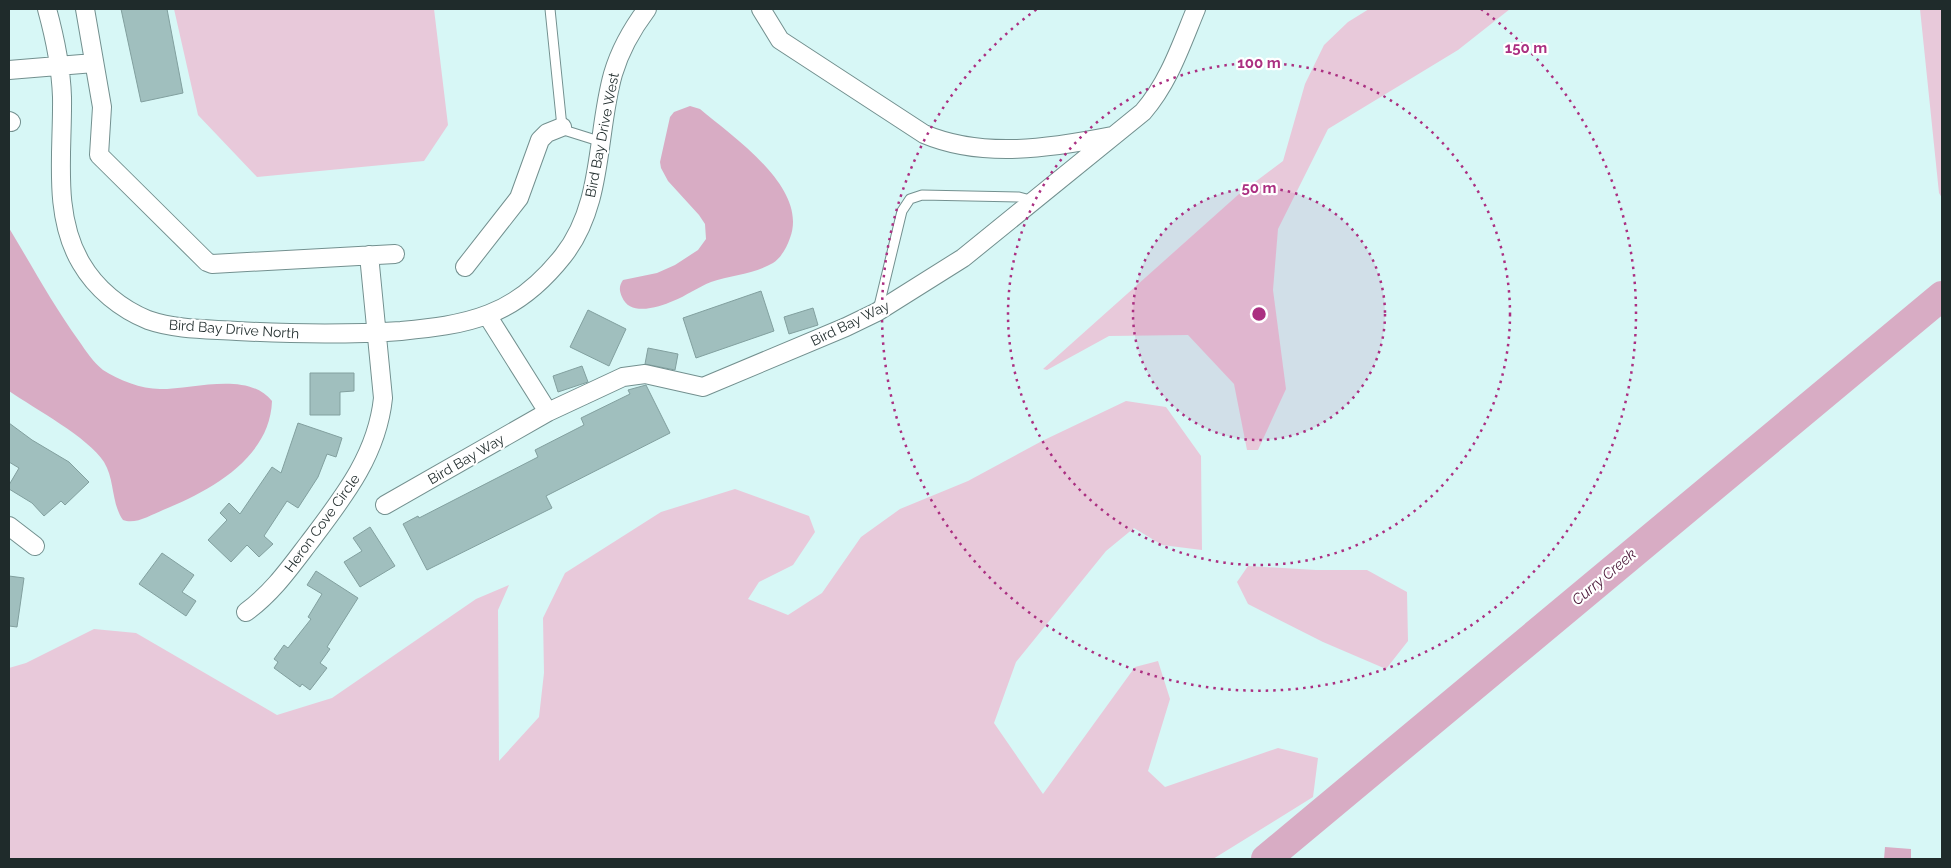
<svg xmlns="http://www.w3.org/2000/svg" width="1951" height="868" viewBox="0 0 1951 868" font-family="Raleway,sans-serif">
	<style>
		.green { fill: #e8c9da }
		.water { fill: #d8acc4 }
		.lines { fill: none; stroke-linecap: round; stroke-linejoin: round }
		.river { stroke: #d8acc4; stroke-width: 30 }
		.building { fill: #a0bfbe; stroke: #82a09f }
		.service-casing { stroke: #73908f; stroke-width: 11 }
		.minor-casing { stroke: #73908f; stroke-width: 20 }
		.service { stroke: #fff; stroke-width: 9 }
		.minor { stroke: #fff; stroke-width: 18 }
		.ring { fill: none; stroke: #ab2f81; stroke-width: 2.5; stroke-dasharray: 2.5 5 }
		.labels { text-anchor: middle; stroke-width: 4.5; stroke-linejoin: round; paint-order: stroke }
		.street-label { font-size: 14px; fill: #1f2b2b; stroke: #fff }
		.water-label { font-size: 15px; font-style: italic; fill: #481435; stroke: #fff }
		.centre { fill: #ab2f81; stroke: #fff; stroke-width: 2.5 }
		.ring-label { font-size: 15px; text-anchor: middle; font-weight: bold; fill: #ab2f81; stroke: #fff; stroke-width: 4.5; stroke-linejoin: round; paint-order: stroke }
	</style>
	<rect width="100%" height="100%" fill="#d7f7f6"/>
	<path class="green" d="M174,9H434L448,125L424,161L257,177L198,115Z
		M1369,9H1510L1458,50L1328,129L1278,229L1273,290L1286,389L1258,450H1247L1234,384L1188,335L1109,336L1047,370L1043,369L1239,194L1283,161L1305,84L1324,45L1348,22Z
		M1920,9H1942V198L1939,193Z
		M1126,401L1166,407L1201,456L1202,550L1162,545L1134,528L1106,551L1016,662L994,723L1043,794L1135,667L1158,661L1170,699L1148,771L1165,787L1278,748L1318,758L1313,797L1213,859H9V668L26,663L94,629L136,633L277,715L332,698L476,599L509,585L498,610L499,761L539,717L544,673L543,618L565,573L661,512L735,489L809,516L815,532L793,565L759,582L748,599L788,615L822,593L861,537L900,509L968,481L1042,441Z
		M1248,566L1316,570H1367L1407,592L1408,641L1386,669L1323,642L1248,604L1237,582Z"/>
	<path class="water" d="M690,106L700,109C733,137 809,188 790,238C787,247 781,258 773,263C754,274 731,275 711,282C698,287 686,296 673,301C659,307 630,317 622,297C619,290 619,286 623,280L657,273L675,265L698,250L706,239L705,224L699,215L668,181L661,168L660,162L670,117L674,112Z
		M9,228C32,266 53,305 79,341C86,351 93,362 103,370C119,380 141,389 160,389C194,389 248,371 272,401C270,459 209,491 163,510C151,515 135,525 123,520C111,503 115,480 104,462C88,437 35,409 9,391Z
		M1885,847L1911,849V859H1884Z"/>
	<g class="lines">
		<path class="river" d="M1266,859L1942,296"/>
	</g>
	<path class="building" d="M121,9H167L183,93L141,102Z
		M761,291L774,331L696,358L683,318Z
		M813,308L818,325L789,334L784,317Z
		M588,310L626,329L609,366L570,347Z
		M648,348L678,354L675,370L645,364Z
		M582,366L588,382L558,392L553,376Z
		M310,373H354V391L340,392V415H310Z
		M646,385L670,433L546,496L552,508L427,570L403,524L418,516L419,518L538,457L535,450L584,425L581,418L630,394L628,390Z
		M9,423L32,440L69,462L89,482L65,505L61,501L44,516L32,503L9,489V485L19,468L9,462Z
		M298,423L342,438L336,457L327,454L318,477L298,508L287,501L264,536L273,544L259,557L247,545L231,562L208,540L227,520L220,513L229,503L240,514L272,467L281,473Z
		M370,527L395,566L360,587L344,562L362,551L353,538Z
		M162,553L194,575L182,592L196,601L186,616L139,584Z
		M316,571L358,598L327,647L330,649L320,663L327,668L310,690L302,684L300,687L274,668L278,662L274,659L284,645L288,648L311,619L308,617L322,594L307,585Z
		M9,576L24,578L17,627L9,626Z"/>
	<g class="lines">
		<g class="service-casing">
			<path id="service" d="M550,9L562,127L567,131L602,142
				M878,310L902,211L910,199L922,195L1019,197L1034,201"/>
		</g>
		<g class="minor-casing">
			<path id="minor" d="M47,9C55,38 61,67 62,97C63,152 52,214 81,263C96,289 121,309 148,320C177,330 207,329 237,331C292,334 346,335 401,331C431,328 461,325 489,314C518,303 544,280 563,256C604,204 596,134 613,74C620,50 632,29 647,9
				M85,9L102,107L99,155L207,262L212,264L395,254
				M761,9L780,40L924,134C983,159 1051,148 1112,136
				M9,70L94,63
				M9,121L11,122
				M465,267L519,198L540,140L547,133L562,127
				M487,315L548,412
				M385,505L548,412L623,377L645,374L703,387L846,327L877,312L963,258L1143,112C1169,82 1181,45 1196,9
				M9,526L35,546
				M246,612C272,593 289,569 308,544C342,499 377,456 383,398L369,255"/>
		</g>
		<use href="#service" class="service"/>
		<use href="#minor" class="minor"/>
	</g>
	<circle cx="1259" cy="314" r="126" fill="#ab2f81" fill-opacity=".12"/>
	<g class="ring">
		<circle cx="1259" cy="314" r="126"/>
		<circle cx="1259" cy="314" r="251"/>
		<path d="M1481 9A377 377 0 1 1 1037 9"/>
	</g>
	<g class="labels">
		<g class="street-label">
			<text transform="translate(602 135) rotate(-79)" y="5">Bird Bay Drive West</text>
			<text transform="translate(850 323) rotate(-26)" y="5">Bird Bay Way</text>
			<text transform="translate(234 329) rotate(4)" y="5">Bird Bay Drive North</text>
			<text transform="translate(466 459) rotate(-30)" y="5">Bird Bay Way</text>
			<text transform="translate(322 523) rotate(-54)" y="5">Heron Cove Circle</text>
		</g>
		<g class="water-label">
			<text transform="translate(1604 577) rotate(-40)" y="5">Curry Creek</text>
		</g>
	</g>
	<circle cx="1259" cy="314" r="8" class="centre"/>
	<g class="ring-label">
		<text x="1526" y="53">150 m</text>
		<text x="1259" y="68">100 m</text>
		<text x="1259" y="193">50 m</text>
	</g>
	<rect width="1951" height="868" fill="none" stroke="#1f2b2b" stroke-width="20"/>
</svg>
